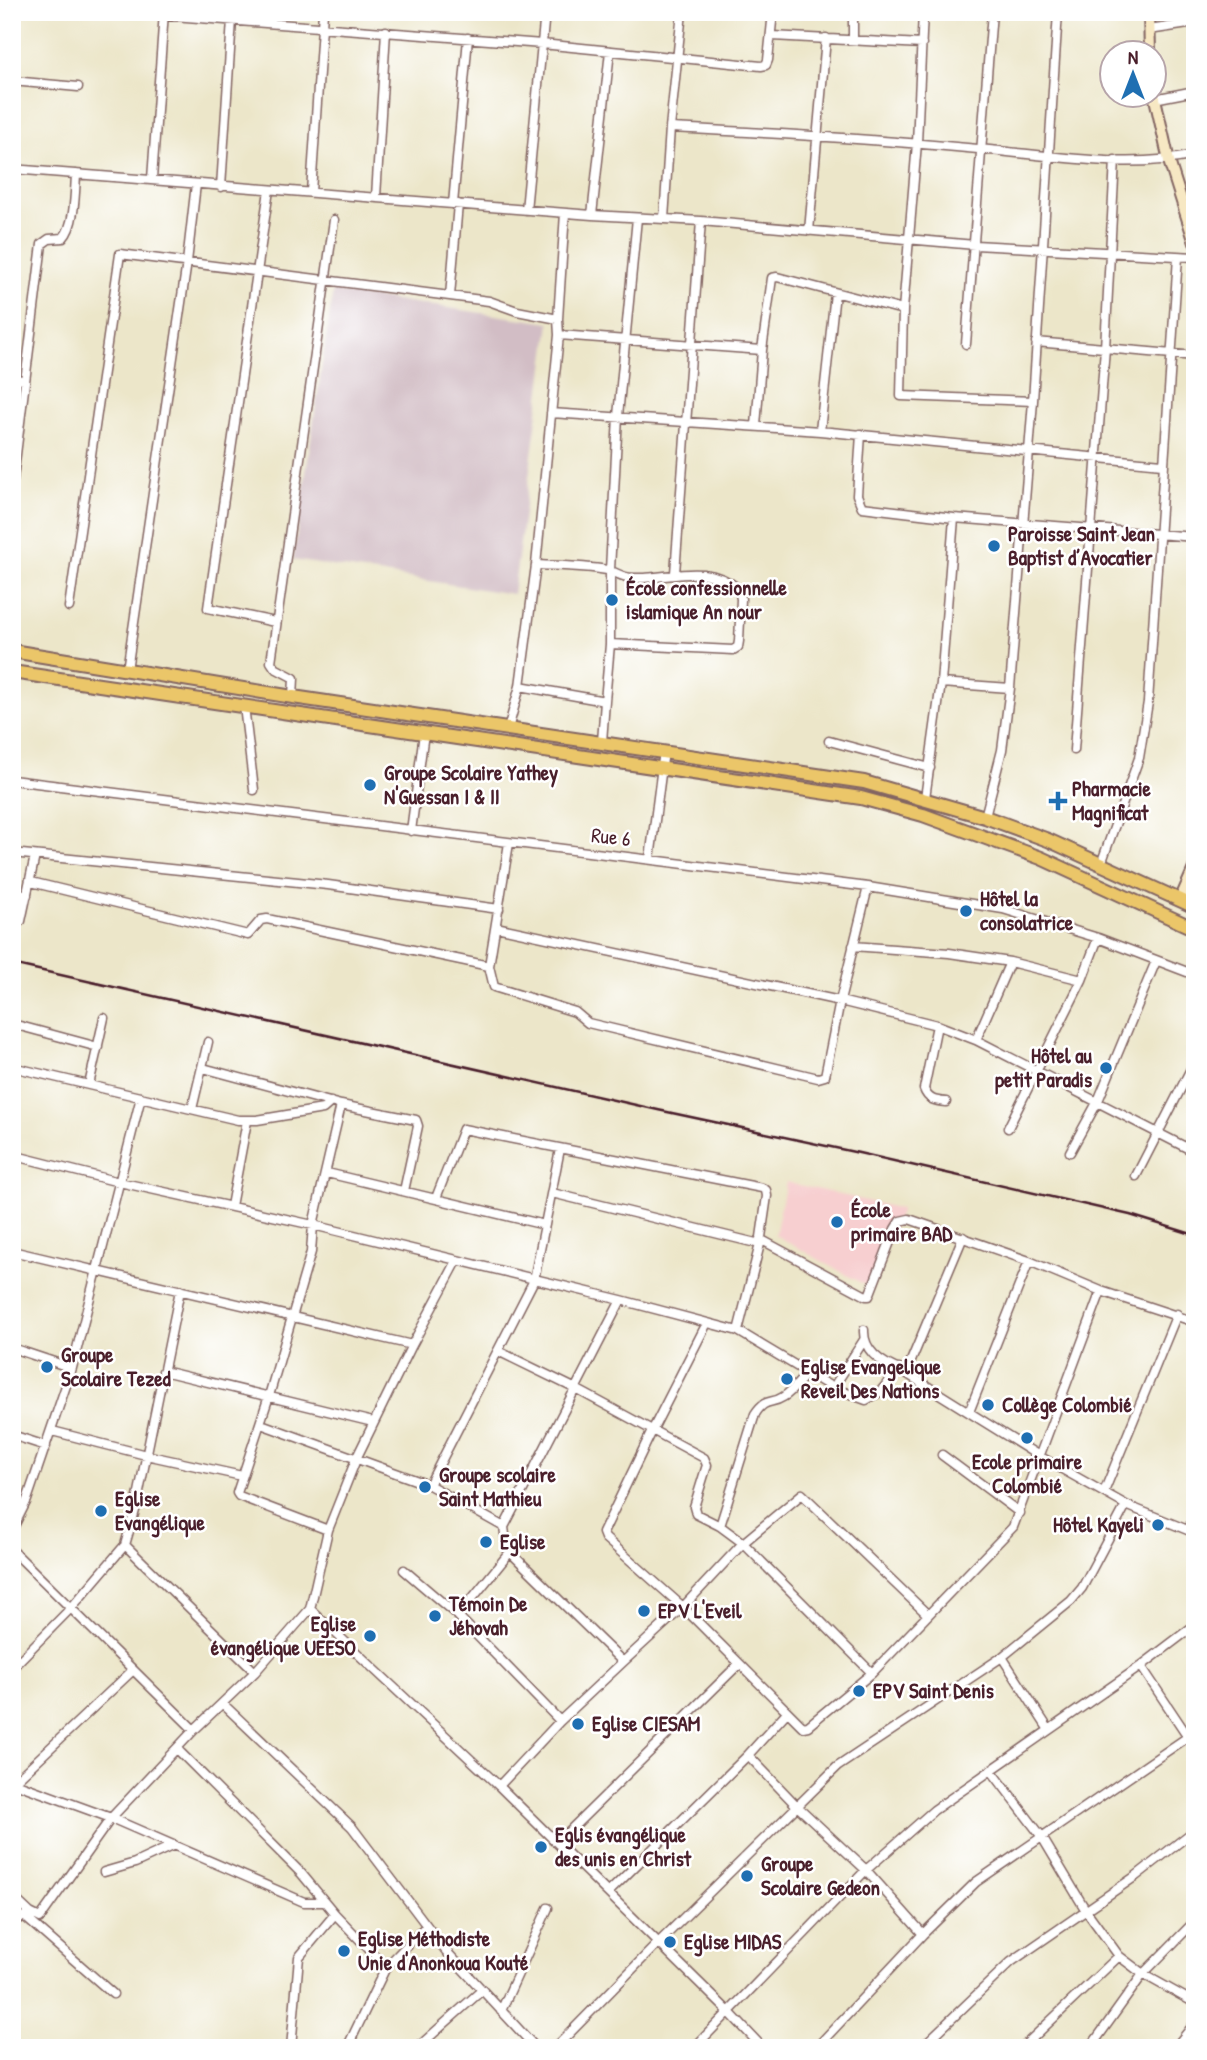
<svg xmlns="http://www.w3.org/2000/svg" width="1207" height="2060" viewBox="0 0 1207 2060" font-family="'Patrick Hand',sans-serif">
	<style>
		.built { fill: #f7cfd0 }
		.industrial { fill: #d2bdc5 }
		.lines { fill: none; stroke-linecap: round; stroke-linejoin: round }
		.street-casing { stroke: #836562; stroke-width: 11 }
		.secondary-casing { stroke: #836562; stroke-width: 14 }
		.primary-casing { stroke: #836562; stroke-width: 16 }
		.street { stroke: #fff; stroke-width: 8 }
		.secondary { stroke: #f7e8c3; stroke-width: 10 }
		.primary { stroke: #ebc669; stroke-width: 12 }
		.rail { stroke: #4a1f2b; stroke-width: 2.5 }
		.poi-dot { fill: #1f6fb2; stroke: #fff; stroke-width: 2.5 }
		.labels { text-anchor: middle; stroke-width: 5; stroke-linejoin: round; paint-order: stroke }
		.poi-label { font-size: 21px; font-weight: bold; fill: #4a1f2b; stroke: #fff; text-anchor: start }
		.street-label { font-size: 21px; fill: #4a1f2b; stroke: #fff }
	</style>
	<rect width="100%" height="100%" fill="#fff"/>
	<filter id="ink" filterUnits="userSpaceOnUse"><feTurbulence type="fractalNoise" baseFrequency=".0143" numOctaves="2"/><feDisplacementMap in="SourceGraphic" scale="14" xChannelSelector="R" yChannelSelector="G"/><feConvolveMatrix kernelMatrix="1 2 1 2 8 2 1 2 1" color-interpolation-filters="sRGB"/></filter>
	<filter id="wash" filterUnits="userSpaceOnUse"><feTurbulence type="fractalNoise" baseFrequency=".00686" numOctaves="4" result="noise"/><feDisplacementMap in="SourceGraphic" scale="28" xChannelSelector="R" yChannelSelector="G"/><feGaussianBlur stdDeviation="1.57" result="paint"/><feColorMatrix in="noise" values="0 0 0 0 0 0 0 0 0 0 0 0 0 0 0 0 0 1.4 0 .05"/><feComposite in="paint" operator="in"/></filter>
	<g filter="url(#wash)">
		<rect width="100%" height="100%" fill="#ece6c9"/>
		<path class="built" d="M786,1182L901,1209L870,1288L775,1235Z"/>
		<path class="industrial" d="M333,291L550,323L513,594L293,560Z"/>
	</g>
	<g filter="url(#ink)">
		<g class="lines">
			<g class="street-casing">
				<path id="street" d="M121,12L542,44L761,66L766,65L768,60L773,12
					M853,12V39
					M923,12L917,143L903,310L901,396L1033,401
					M1149,30L1195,23
					M772,36L922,44
					M12,81L78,87
					M1154,99L1195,91
					M670,128C773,133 875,139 978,149C1048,155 1125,170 1195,155
					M12,169L592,215L701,221L975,245L1195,257
					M152,179L164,12
					M221,187L232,20
					M269,190L208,608L275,622
					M311,192L323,12
					M376,197L386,31
					M453,204L468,38
					M526,210L545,12
					M592,215L610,51
					M664,219L670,128L682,12
					M809,231L826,38
					M450,296L458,204
					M559,335L762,350
					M1036,342L1195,356
					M966,344L992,12
					M12,379L24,380
					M551,413L820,431L1162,464
					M756,426L762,350L772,278L777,277L903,310
					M820,431L835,293
					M861,434L857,495L862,507L954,518L1195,537
					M12,487L42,244L49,239L63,238C75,226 75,191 76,174
					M536,565C559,566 584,566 607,570C616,572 623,578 633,578C670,580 704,561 739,589L741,599L739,641L738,647L733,650L610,644
					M675,573L701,221
					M69,607L120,254L489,301L517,311L558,319
					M127,670L187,262L196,184
					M941,683L1010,688
					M520,686L605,701L602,742
					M293,697L294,678L275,668L271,662L334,220
					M605,701L610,644V570L618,416L637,218
					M244,706L254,790
					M508,729L520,686L536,565L559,335L558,319L565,213
					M829,741L930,768
					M1074,750L1105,348L1115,160
					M12,780L868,887L1003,909L1098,938L1195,975
					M925,798L941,683L954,518
					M985,817L1002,750L1010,688L1033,401L1058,12
					M411,831L424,733
					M509,843L489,966L494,987L575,1012L588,1023L818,1078L825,1076L840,1001L868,887
					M12,853L328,885L499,909
					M650,859L664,751
					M1101,864L1139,758L1148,702L1178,257
					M31,882L248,935L261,920L267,919L489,966
					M12,892L27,895
					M21,921L35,856
					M496,927L840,1001L937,1025L976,1040L1195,1152
					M853,946L949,953L1010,962
					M937,1025L924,1089C928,1100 935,1101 946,1102
					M20,1026L98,1047
					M976,1040L1010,962L1082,980
					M12,1067L238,1120H257L323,1109L331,1102
					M203,1068L341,1105L313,1225L311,1252L269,1396L237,1493L239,1496L328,1530
					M89,1085L104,1018
					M341,1105L416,1120L418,1126L404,1191
					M192,1109L208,1042
					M1008,1128L1082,980L1098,938
					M1070,1152L1098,1101L1156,961
					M12,1155L119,1182L313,1225L621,1300L738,1331L833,1388L866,1400L880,1392L899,1369
					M327,1173L545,1225
					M1136,1176L1195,1061
					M436,1198L463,1129L762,1188L766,1190L767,1196L760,1244L552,1193
					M231,1206L247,1121
					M963,1237L906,1373L1039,1456L1126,1505L1195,1533
					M760,1239L866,1296H869L895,1229L900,1221L909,1219L1029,1261L1101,1291L1195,1322
					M12,1251L412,1345
					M621,1300L504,1527L506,1542L510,1552L623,1662L683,1607L743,1543L802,1494L927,1614
					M707,1323L652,1431L603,1533L605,1538L683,1607L803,1727L808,1726L872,1673L1013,1527L1101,1291
					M864,1330C863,1352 883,1364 902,1371
					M738,1331L760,1244
					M12,1348L72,1368
					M498,1351L576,1389L704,1458L707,1465L694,1507L696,1514L720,1526L743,1543L872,1673
					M163,1371L373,1422
					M833,1388L864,1340
					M969,1412L1029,1261
					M261,1424L429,1485L504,1527
					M52,1431L146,1455L242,1476
					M12,1435L46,1446
					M942,1455L1020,1513
					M429,1485L534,1280L560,1149
					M1104,1492L1177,1314
					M720,1526L755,1414C766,1397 771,1405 783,1397C792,1392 801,1380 808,1372
					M12,1530L27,1500L72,1368L141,1097
					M1188,1530L1195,1514
					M125,1545L136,1507L180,1290
					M12,1550L194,1730
					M404,1570L458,1616L560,1721
					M310,1609L499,1786L730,2013L763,2048
					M458,1616L510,1552
					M1002,1657L1049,1730
					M1141,1666L1195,1747
					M12,1668L72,1607L125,1545L255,1672
					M223,1704L352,1827L446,1951L536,2048
					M177,1749L301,1873L335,1914L386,1967L426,1926
					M748,1755L796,1805L866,1870L923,1934
					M991,1770L1042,1837L1085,1909L1119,1956L1143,1974L1195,2003
					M12,1782L111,1818L304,1902H324
					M13,1783L132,1671
					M499,1786L560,1721L623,1662
					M557,1843L739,1664
					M104,1872L135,1863L174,1845
					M608,1893L748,1755L787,1712
					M12,1896L30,1913L40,1918L111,1818L194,1730L255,1672L310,1609L328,1530L357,1457L412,1345L457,1261
					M24,1916L113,1994
					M12,1922L28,1914
					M501,2011L548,1908
					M291,2048L299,1957L335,1914
					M347,2048L386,1967
					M417,2048L481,1991
					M555,2048L658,1943L837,1767L1002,1657L1071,1601L1082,1588L1126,1505
					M694,2048L866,1870L934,1810L1141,1666L1195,1625
					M816,2048L923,1934L976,1882L1195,1732
					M921,2048L1011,1962L1136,1876L1195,1830
					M1022,2048L1119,1956
					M1090,2048L1143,1974L1195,1921
					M1175,2048L1195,2023"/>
			</g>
			<g class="secondary-casing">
				<path id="secondary" d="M1149,12L1150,52
					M1154,94L1169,161L1195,243
					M1180,900L1195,866"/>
			</g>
			<g class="primary-casing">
				<path id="primary" d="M12,651L293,697L864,782L985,817L1048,840L1195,907
					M12,672L861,798L923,815L1041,858L1195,929"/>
			</g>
			<use href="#street" class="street"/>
			<use href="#secondary" class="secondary"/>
			<use href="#primary" class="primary"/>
			<path class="rail" d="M12,964L658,1110L859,1153L1130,1215L1195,1235"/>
		</g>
	</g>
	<g class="poi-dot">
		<circle cx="994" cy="546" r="7"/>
		<circle cx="612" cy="600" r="7"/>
		<circle cx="370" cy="785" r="7"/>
		<path d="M1054.5 790.5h7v7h7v7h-7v7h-7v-7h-7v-7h7z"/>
		<circle cx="966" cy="911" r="7"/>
		<circle cx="1106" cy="1068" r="7"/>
		<circle cx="837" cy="1222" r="7"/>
		<circle cx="47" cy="1367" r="7"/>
		<circle cx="787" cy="1379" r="7"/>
		<circle cx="988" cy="1405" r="7"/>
		<circle cx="1027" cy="1438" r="7"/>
		<circle cx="425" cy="1487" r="7"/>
		<circle cx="101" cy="1511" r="7"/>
		<circle cx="1158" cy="1525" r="7"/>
		<circle cx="486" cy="1542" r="7"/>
		<circle cx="644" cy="1611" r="7"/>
		<circle cx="435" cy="1616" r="7"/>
		<circle cx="370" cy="1636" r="7"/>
		<circle cx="859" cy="1691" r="7"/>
		<circle cx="578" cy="1724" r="7"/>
		<circle cx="541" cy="1847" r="7"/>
		<circle cx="747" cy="1876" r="7"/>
		<circle cx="670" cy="1942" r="7"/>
		<circle cx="344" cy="1951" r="7"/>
	</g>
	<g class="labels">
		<g class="poi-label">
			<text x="1008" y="541">Paroisse Saint Jean<tspan x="1008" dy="24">Baptist d’Avocatier</tspan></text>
			<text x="626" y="595">École confessionnelle<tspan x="626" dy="24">islamique An nour</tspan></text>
			<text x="384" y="780">Groupe Scolaire Yathey<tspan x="384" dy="24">N'Guessan I &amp; II</tspan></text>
			<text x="1072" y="796">Pharmacie<tspan x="1072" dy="24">Magnificat</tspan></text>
			<text x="980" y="906">Hôtel la<tspan x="980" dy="24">consolatrice</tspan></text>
			<text x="1092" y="1063" text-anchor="end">Hôtel au<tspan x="1092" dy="24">petit Paradis</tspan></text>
			<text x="851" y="1217">École<tspan x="851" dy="24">primaire BAD</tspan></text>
			<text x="61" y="1362">Groupe<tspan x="61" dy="24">Scolaire Tezed</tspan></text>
			<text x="801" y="1374">Eglise Evangelique<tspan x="801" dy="24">Reveil Des Nations</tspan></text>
			<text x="1002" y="1412">Collège Colombié</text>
			<text x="1027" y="1469" text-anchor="middle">Ecole primaire<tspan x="1027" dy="24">Colombié</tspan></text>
			<text x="439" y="1482">Groupe scolaire<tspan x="439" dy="24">Saint Mathieu</tspan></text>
			<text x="115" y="1506">Eglise<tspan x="115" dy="24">Evangélique</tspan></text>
			<text x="1144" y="1532" text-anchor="end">Hôtel Kayeli</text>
			<text x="500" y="1549">Eglise</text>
			<text x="449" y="1611">Témoin De<tspan x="449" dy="24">Jéhovah</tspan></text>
			<text x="658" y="1618">EPV L'Eveil</text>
			<text x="356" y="1631" text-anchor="end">Eglise<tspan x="356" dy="24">évangélique UEESO</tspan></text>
			<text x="873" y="1698">EPV Saint Denis</text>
			<text x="592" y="1731">Eglise CIESAM</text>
			<text x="555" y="1842">Eglis évangélique<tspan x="555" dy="24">des unis en Christ</tspan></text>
			<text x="761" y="1871">Groupe<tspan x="761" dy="24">Scolaire Gedeon</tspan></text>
			<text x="358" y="1946">Eglise Méthodiste<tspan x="358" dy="24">Unie d'Anonkoua Kouté</tspan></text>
			<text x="684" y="1949">Eglise MIDAS</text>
		</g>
		<g class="street-label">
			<text transform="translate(611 837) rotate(6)" y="7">Rue 6</text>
		</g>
	</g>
	<rect width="1207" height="2060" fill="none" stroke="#fff" stroke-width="42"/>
	<g transform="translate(1133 74)"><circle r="33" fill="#ffffff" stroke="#b7a5aa" stroke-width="2"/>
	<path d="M0-5L12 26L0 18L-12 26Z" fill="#1f6fb2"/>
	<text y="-10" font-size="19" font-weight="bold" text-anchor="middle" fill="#4a1f2b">N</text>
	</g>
</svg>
